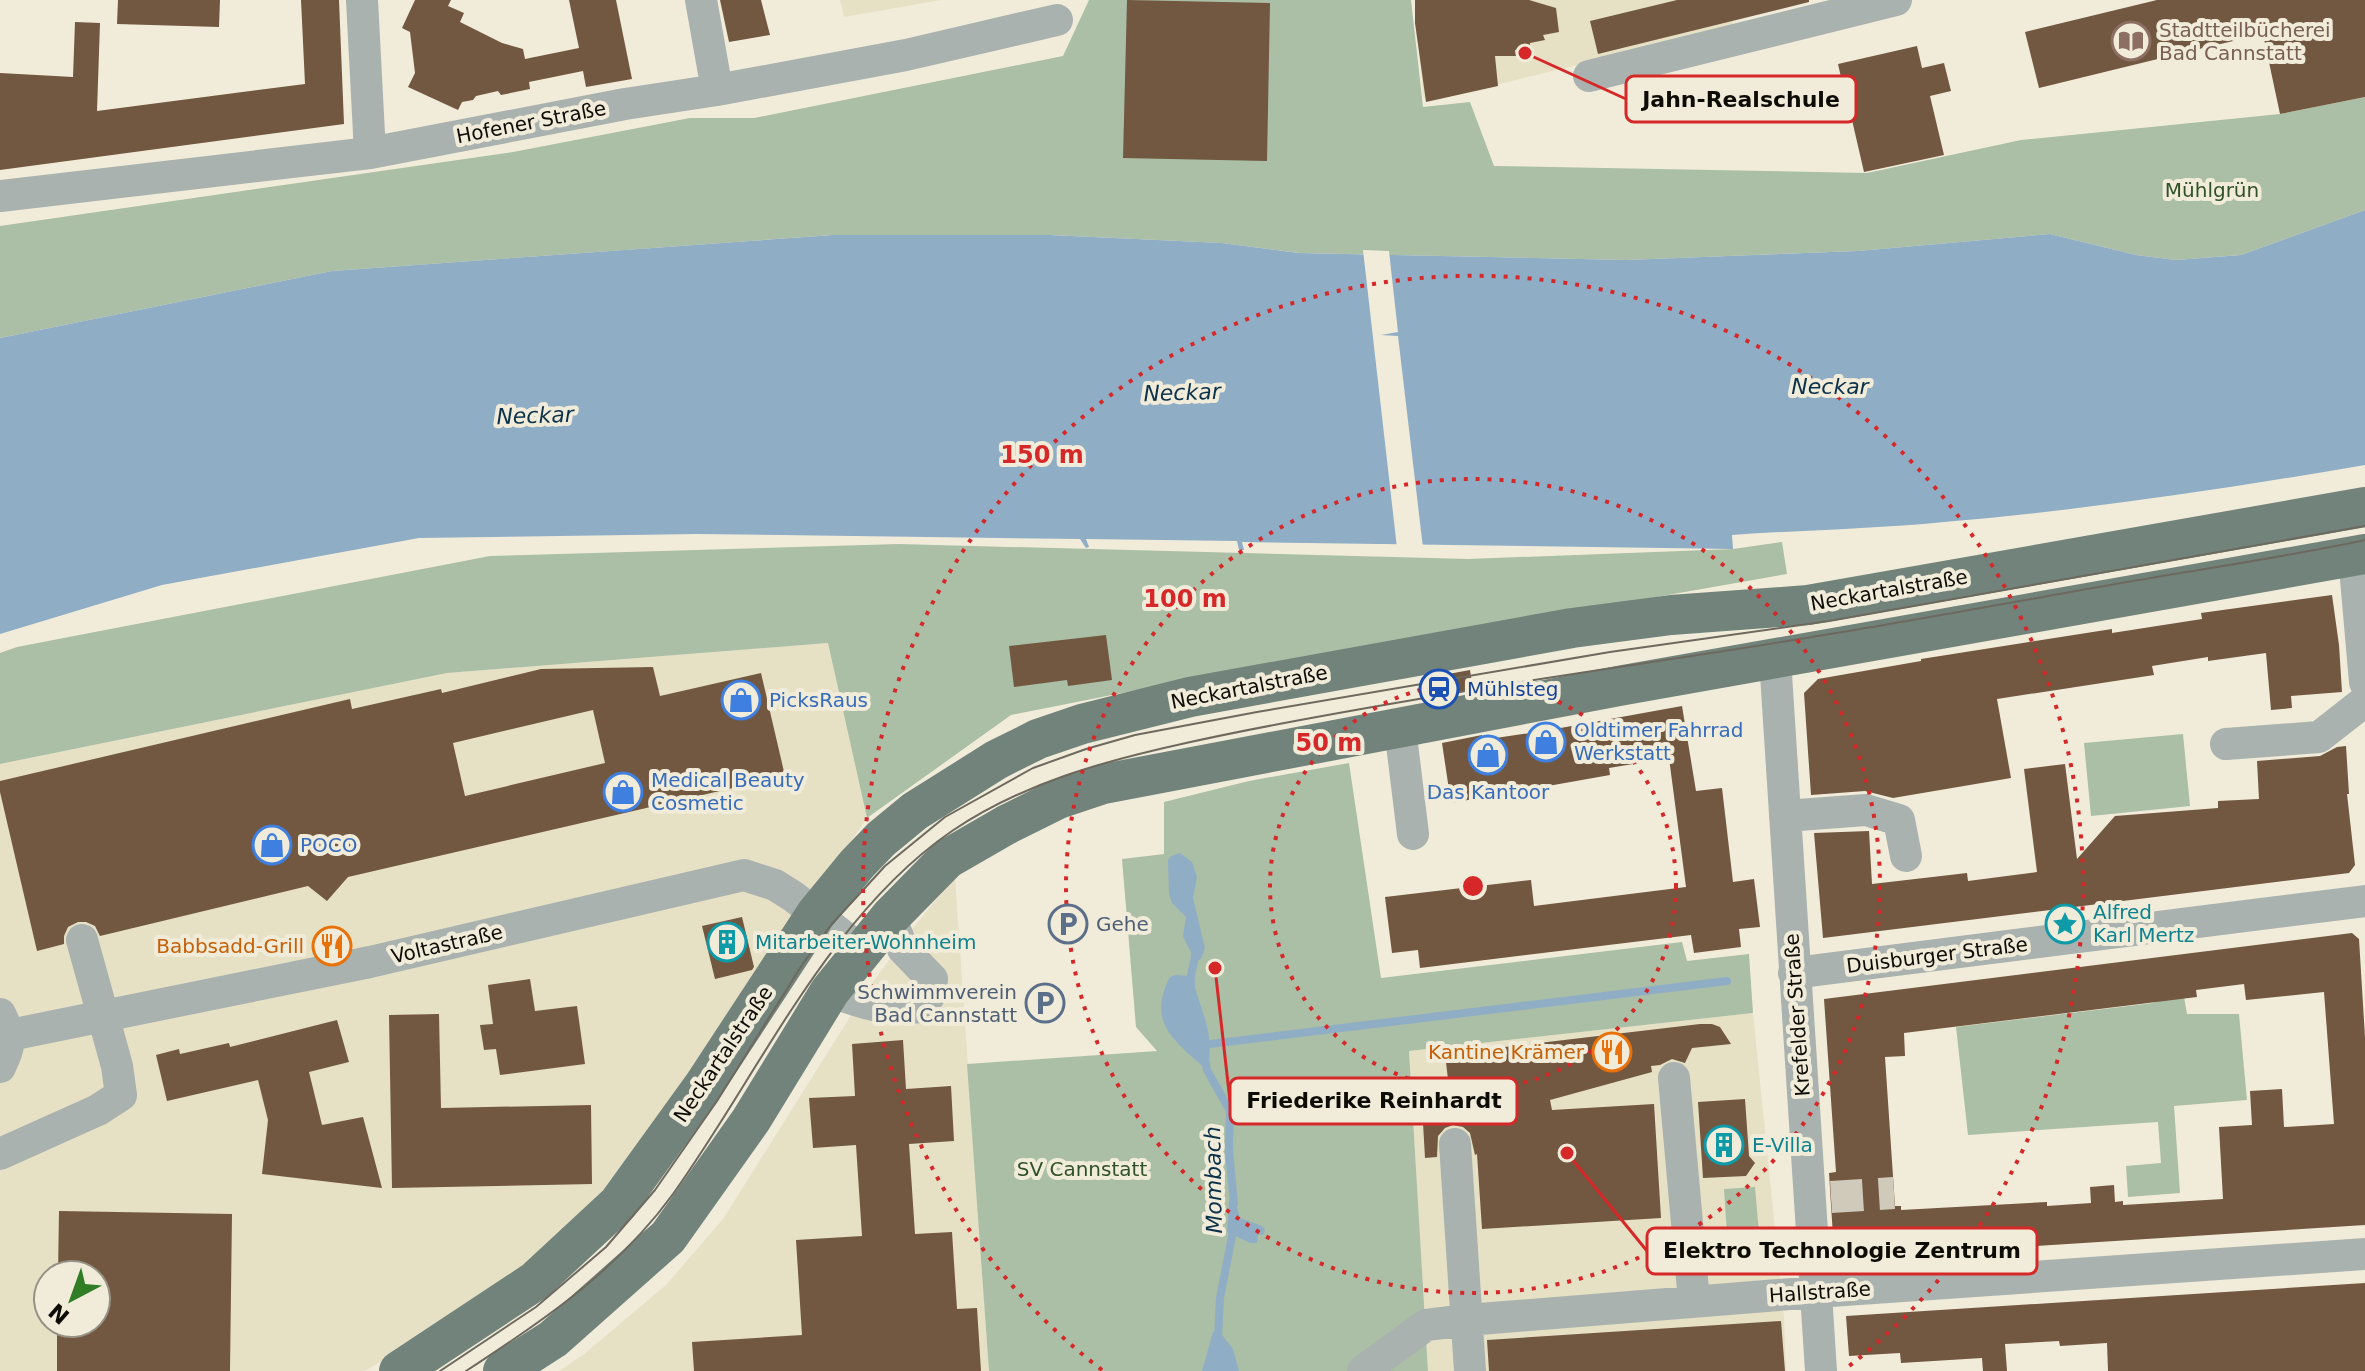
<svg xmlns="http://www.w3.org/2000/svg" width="2365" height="1371" viewBox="0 0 2365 1371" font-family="'DejaVu Sans',sans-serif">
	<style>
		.built { fill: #e6e0c5; fill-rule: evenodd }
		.green { fill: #aabfa5 }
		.water { fill: #90adc6 }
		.pier { fill: #f1ecd9 }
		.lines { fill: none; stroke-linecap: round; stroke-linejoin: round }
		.stream { stroke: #90adc6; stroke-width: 8 }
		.building { fill: #725741; fill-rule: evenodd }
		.minor-tunnel { stroke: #cfcab9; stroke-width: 32; stroke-dasharray: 32 16; stroke-linecap: butt }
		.minor { stroke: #a9b2af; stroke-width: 32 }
		.major { stroke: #72837c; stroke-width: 40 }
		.tram { stroke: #6d695e; stroke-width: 2 }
		.ring { fill: none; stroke: #d62828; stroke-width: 4; stroke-dasharray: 4 8 }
		.labels { text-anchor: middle; stroke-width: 8; stroke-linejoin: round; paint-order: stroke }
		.education-label { font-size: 20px; fill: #785e54; stroke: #f1ecd9; text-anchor: start }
		.street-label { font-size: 20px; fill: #0e0c06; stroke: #f1ecd9 }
		.park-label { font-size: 20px; fill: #2f5126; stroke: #f1ecd9 }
		.transit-label { font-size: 20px; fill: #164399; stroke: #f1ecd9; text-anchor: start }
		.shop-label { font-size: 20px; fill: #366cbe; stroke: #f1ecd9; text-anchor: start }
		.culture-label { font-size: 20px; fill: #0d838f; stroke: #f1ecd9; text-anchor: start }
		.service-label { font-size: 20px; fill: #4e5e75; stroke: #f1ecd9; text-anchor: start }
		.food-label { font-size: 20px; fill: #c56008; stroke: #f1ecd9; text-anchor: end }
		.water-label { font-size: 22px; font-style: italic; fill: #0b314b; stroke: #f1ecd9 }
		.centre { fill: #d62828; stroke: #f1ecd9; stroke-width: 4 }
		.ring-label { font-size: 24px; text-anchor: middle; font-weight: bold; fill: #d62828; stroke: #f1ecd9; stroke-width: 8; stroke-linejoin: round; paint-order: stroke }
		.leader { fill: none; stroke: #d62828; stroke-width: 3 }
		.callout-dot { fill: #d62828; stroke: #f1ecd9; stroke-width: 3 }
		.callout { fill: #f1ecd9; stroke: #d62828; stroke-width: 3 }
		.callout-label { font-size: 22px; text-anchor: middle; font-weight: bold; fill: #0e0c06 }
	</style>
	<rect width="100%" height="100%" fill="#f1ecd9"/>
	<path class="built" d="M840,0H941L844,17Z
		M1415,0H1727L1734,27L1429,101L1424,98L1423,93Z
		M828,643L867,818L618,1179L520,1277L365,1371H0V764L447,673ZM48,1275H96V1323H48Z
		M955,877L989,1371H559L584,1354L666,1285L723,1219L865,993L908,934Z
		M1753,1013L1784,1317L1786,1371H1428L1409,1051Z"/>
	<path class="green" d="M1089,0H1411L1423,107L1470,102L1494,166L1867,173L2021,140L2280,114L2365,97V210L2241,255L2176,260L2136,255L2050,234L1858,251L1626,260L1300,253L1222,243L1050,235H833L332,271L0,338V226L513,152L690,118H754L1063,56Z
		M1782,542L1787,574L1218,674L1011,715L867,818L828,643L447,673L0,764V653L17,647L490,556L899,544L1468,559L1733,549Z
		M2183,734L2190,806L2091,816L2084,743Z
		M1349,763L1381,978L1682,942L1687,961L1749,954L1753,1013L1409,1051L1428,1371H989L967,1064L1157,1051L1136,1027L1122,859L1164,854V802L1249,781Z
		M2183,991L2187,1014H2239L2247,1100L2174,1106L2180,1193L2128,1197L2126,1166L2161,1163L2158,1122L1968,1135L1956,1027L2153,1003Z
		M1755,1187L1759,1233L1727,1235L1724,1189Z"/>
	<path class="water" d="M2365,210V465C2225,489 2086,510 1944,522C1874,529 1803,530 1732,535L1733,549L1242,542L1244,550H1239L1237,541L1086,539L1089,547L1086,548L1080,539L697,534L419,538L162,585L0,634V338L332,271L833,235H1050L1222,243L1299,253L1626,260L1858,251L2050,234L2136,255L2176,260L2241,255Z
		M1180,853L1192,862L1197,877L1193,898L1205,948L1201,959L1195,961L1183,936L1186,917L1172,903L1169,894L1168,860L1171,856Z
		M1176,975L1190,976L1193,980C1201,1013 1216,1034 1207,1070C1175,1041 1146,1023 1170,977Z
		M1234,1196L1240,1218L1262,1226L1265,1230L1263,1235L1258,1234L1257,1243H1250L1227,1232L1229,1201Z
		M1219,1331L1233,1349L1239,1371H1202L1213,1332Z"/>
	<path class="pier" d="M1363,250L1389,251L1398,332L1381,335L1398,336L1423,548H1397Z"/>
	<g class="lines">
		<path class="stream" d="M1191,984C1189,972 1196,963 1195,951
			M1202,1045L1727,981
			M1205,1060L1207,1070L1230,1111L1229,1151L1234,1204
			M1218,1339L1220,1298L1234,1226"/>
	</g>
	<path class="building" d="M118,0H220L219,27L117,24Z
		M301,0H339L344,124L0,170V73L73,77L75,22L100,23L97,111L305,84Z
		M415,0H451L448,6L464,13L460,22L502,43L523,49L525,59L579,48L569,0H616L632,79L586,87L583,71L529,82L530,89L501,95L498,91L476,96L473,100L462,102L458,110L408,87L415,73L410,32L402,28Z
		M720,0H761L770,35L729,42Z
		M1127,0L1270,3L1267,161L1123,158Z
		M1415,0H1529L1556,8L1559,32L1543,35L1545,40L1530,43V47L1515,50L1516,56H1495L1498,86L1426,102L1415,23Z
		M1677,0H1809V2L1598,54L1590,21Z
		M2157,0H2365V97L2280,114L2263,34L2195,50L2196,57L2171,62L2170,56L2039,88L2025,32Z
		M1917,46L1922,68L1944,63L1951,91L1930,96L1944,155L1864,172L1852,120L1847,121L1841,96L1845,95L1838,64Z
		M2332,595L2339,645L2342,692L2291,696L2292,708L2271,710L2266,653L2208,661V657L2152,666L2154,675L1997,699L2011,778L1893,798L1865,791L1811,795L1804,693L1818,679L1921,661V659L2112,629V633L2202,619L2201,613Z
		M1106,635L1112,680L1068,686L1067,680L1014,687L1009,646Z
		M653,667L660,696L761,673L785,776L348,877L327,901L308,886L100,936L95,926L86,922H78L68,927L64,936V944L37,951L0,792V781L350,699L352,709L441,689L442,693L541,669ZM593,710L605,763L465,796L453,743Z
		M1470,670L1473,690L1425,699L1421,679Z
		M1682,706L1696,791L1722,788L1733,882L1754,879L1760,927L1739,929L1741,947L1694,953L1691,935L1420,968L1418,950L1392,953L1385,897L1531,880L1534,906L1686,887L1669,758L1609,768L1610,775L1451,803L1442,743L1482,735V740L1544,731Z
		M2346,746L2349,794H2347L2355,865L2349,873L1823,938L1814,833L1869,831L1872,884L1967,873L1968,881L2037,872L2024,769L2065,764L2077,859L2115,816L2218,808V801L2259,799L2257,761L2320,756L2337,747Z
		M742,917L754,967L752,970L715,979L702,926Z
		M2352,933L2359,939L2365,1037V1225L1862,1257L1863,1266L1835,1268L1829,1173L1836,1172L1824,999ZM2244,984L2246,1000L2324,992L2334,1124L2284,1127L2282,1089L2250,1091L2252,1125L2219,1127L2223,1199L2123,1205V1201L2115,1202L2114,1185L2090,1187L2091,1203L2047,1206V1202L1901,1210V1206H1895L1885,1057L1905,1056L1904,1033L2197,997L2196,990Z
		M530,979L535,1011L577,1006L585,1064L500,1075L496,1049L484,1050L480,1025L493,1024L488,985Z
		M439,1014L441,1108L591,1105L592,1184L392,1188L389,1015Z
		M337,1020L349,1062L309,1072L322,1125L363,1117L382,1188L262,1174L268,1120L258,1080L167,1101L156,1055L179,1049L180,1054L229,1043L230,1047Z
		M1700,1024H1712L1720,1027L1731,1044L1692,1048L1685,1063L1672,1059L1660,1065L1651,1066L1652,1072L1550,1100L1552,1110L1654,1104L1661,1218L1482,1229L1477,1154L1475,1155L1470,1133L1463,1127L1453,1125L1445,1128L1438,1136L1437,1157L1425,1158L1423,1123L1453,1121L1445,1054Z
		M903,1040L906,1089L951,1086L954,1141L909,1144L915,1234L952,1232L957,1309L977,1308L981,1371H694L692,1342L802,1335L796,1240L862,1236L856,1145L813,1148L809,1098L855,1096L852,1044Z
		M1745,1099L1749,1156L1755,1163L1746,1176L1703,1178L1698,1102Z
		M59,1211L232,1214L230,1371H57V1323H96V1275H58Z
		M2365,1283V1371H2108L2107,1343L2060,1346L2059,1341L2005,1344L2007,1371H1983L1982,1358L1901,1363L1900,1353L1849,1356L1846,1316Z
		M1781,1321L1785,1371H1489L1487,1340Z"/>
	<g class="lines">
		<path class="minor-tunnel" d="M1831,1197L1894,1193"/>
		<path class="minor" d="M362,0L370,153
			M701,0L717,90
			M1589,76L1896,0
			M0,196L370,153L625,104L717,90L906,55L1057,20
			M2354,556L2365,682
			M1775,659L1821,1371
			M1400,728L1413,834
			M2226,744L2319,737L2365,701
			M1785,816L1866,810L1899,820L1906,856
			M1794,973L2365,901
			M830,991C860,1003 887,1011 920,1007L930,995L932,979L903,949L890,917
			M0,1014C12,1038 11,1043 0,1067
			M10,1035L370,962L744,875L775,885L794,897L862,951
			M1674,1078L1694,1301
			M1455,1144L1470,1371
			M0,1154L98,1110L121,1095L117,1066L82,940
			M1363,1371L1426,1325L1467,1320L1816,1292L2365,1254"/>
		<path class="major" d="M399,1371L535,1281L618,1204L704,1085L816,914L857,864L881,839L915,811L996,760L1038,739L1082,724L1190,697L1572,628L1671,615L1808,605L2365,507
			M503,1371L553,1339L668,1237L751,1120L830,991L890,917L947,859L1006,825L1058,799L1103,784L1624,685L2365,554"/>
		<path class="tram" d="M440,1371L536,1307L606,1247L655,1190L717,1101L802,965L831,925L885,866L945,817L1033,768L1086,749L1135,735L1257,712L1610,652L1829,621L2365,526
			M466,1371C543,1321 618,1270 673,1194C759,1074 828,916 952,831C1023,783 1104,761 1186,743C1262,726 1337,713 1413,700C1553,675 1695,657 1836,633C1933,617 2030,599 2127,582C2206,568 2287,557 2365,540"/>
	</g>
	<g class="ring">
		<circle cx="1473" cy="886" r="203"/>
		<circle cx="1473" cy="886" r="407"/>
		<path d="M1102 1370A610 610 0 1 1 1844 1370"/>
	</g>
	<defs>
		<g id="library-ring" transform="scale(2)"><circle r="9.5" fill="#f1ecd9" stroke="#8d6e63" stroke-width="1.5"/><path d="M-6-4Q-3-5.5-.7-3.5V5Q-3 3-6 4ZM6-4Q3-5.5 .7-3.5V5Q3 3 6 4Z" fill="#8d6e63"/></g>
		<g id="station-ring" transform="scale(2)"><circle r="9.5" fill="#f1ecd9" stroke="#1a4fb4" stroke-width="1.5"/><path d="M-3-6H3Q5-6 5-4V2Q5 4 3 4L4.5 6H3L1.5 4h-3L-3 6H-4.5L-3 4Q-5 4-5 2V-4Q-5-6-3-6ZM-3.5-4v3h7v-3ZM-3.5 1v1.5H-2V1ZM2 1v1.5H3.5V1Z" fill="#1a4fb4"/></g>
		<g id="shop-ring" transform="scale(2)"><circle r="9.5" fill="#f1ecd9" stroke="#3f7fe0" stroke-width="1.5"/><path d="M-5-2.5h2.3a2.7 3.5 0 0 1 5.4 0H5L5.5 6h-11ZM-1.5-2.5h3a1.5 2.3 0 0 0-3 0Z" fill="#3f7fe0"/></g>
		<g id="parking-ring" transform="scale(2)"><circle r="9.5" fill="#f1ecd9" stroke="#5c6f8a" stroke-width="1.5"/><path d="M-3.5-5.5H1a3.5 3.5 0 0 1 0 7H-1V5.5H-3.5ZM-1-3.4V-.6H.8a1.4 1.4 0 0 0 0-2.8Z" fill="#5c6f8a"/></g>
		<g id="sight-ring" transform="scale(2)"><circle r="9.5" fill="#f1ecd9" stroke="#0f9aa8" stroke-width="1.5"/><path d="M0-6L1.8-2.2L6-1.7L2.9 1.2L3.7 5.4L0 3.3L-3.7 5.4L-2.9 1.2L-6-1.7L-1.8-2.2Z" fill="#0f9aa8"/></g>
		<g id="building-ring" transform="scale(2)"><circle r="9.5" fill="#f1ecd9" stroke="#0f9aa8" stroke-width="1.5"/><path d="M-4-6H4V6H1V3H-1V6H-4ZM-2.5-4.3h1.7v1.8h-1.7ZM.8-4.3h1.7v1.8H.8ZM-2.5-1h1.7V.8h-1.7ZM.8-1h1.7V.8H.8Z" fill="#0f9aa8"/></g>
		<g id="restaurant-ring" transform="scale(2)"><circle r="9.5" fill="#f1ecd9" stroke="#e8710a" stroke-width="1.5"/><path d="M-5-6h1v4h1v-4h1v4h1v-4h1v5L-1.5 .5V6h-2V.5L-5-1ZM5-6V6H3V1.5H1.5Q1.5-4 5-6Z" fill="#e8710a"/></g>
	</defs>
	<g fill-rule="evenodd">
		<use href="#library-ring" x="2131" y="41"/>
		<use href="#station-ring" x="1439" y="689"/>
		<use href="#shop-ring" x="741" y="700"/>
		<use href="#shop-ring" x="1546" y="742"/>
		<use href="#shop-ring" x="1488" y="755"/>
		<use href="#shop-ring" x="623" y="792"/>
		<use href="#shop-ring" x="272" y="845"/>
		<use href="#parking-ring" x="1068" y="924"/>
		<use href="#sight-ring" x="2065" y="924"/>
		<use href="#building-ring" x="727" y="942"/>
		<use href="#restaurant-ring" x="332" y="946"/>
		<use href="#parking-ring" x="1045" y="1003"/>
		<use href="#restaurant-ring" x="1612" y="1052"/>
		<use href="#building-ring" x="1724" y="1145"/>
	</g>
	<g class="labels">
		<g class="education-label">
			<text x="2159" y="37">Stadtteilbücherei<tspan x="2159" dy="23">Bad Cannstatt</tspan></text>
		</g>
		<g class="street-label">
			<text transform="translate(531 122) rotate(-11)" y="7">Hofener Straße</text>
			<text transform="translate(1889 590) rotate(-10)" y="7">Neckartalstraße</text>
			<text transform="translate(1249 687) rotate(-11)" y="7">Neckartalstraße</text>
			<text transform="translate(447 944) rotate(-13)" y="7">Voltastraße</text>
			<text transform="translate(1937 955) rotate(-7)" y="7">Duisburger Straße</text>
			<text transform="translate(1797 1015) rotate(-94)" y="7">Krefelder Straße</text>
			<text transform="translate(723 1054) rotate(-56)" y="7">Neckartalstraße</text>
			<text transform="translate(1820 1292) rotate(-4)" y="7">Hallstraße</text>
		</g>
		<g class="park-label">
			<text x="2212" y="197">Mühlgrün</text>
			<text x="1082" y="1176">SV Cannstatt</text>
		</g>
		<g class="transit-label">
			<text x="1467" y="696">Mühlsteg</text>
		</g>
		<g class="shop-label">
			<text x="769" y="707">PicksRaus</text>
			<text x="1574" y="737">Oldtimer Fahrrad<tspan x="1574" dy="23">Werkstatt</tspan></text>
			<text x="651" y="787">Medical Beauty<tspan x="651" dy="23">Cosmetic</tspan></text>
			<text x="1488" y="799" text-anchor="middle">Das Kantoor</text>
			<text x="300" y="852">POCO</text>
		</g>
		<g class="culture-label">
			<text x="2093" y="919">Alfred<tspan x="2093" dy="23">Karl Mertz</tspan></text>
			<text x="755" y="949">Mitarbeiter-Wohnheim</text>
			<text x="1752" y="1152">E-Villa</text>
		</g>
		<g class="service-label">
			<text x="1096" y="931">Gehe</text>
			<text x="1017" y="999" text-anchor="end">Schwimmverein<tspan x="1017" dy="23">Bad Cannstatt</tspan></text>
		</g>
		<g class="food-label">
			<text x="304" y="953">Babbsadd-Grill</text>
			<text x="1584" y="1059">Kantine Krämer</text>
		</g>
		<g class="water-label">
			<text x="1830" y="394">Neckar</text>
			<text transform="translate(1182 392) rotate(-2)" y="8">Neckar</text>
			<text transform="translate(535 415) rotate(-2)" y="8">Neckar</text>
			<text transform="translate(1213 1180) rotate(-91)" y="8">Mombach</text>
		</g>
	</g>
	<circle cx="1473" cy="886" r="12" class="centre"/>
	<g class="ring-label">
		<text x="1042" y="463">150 m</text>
		<text x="1185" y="607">100 m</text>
		<text x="1329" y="751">50 m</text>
	</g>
	<path class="leader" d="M1525 53L1626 99M1215 968L1230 1101M1567 1153L1647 1251"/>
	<g class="callout-dot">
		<circle cx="1525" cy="53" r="8"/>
		<circle cx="1215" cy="968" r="8"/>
		<circle cx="1567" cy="1153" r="8"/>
	</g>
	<g class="callout">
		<rect x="1626" y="76" width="230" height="46" rx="8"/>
		<rect x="1230" y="1078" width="287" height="46" rx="8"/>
		<rect x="1647" y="1228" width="390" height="46" rx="8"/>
	</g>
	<g class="callout-label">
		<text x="1741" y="107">Jahn-Realschule</text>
		<text x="1374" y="1108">Friederike Reinhardt</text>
		<text x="1842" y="1258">Elektro Technologie Zentrum</text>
	</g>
	<g transform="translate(72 1299) rotate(221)"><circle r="38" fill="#f1ecd9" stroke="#969285" stroke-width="2"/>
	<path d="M0-6L14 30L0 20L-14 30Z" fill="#307d26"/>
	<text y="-12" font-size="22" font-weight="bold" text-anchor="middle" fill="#0e0c06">N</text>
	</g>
</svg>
